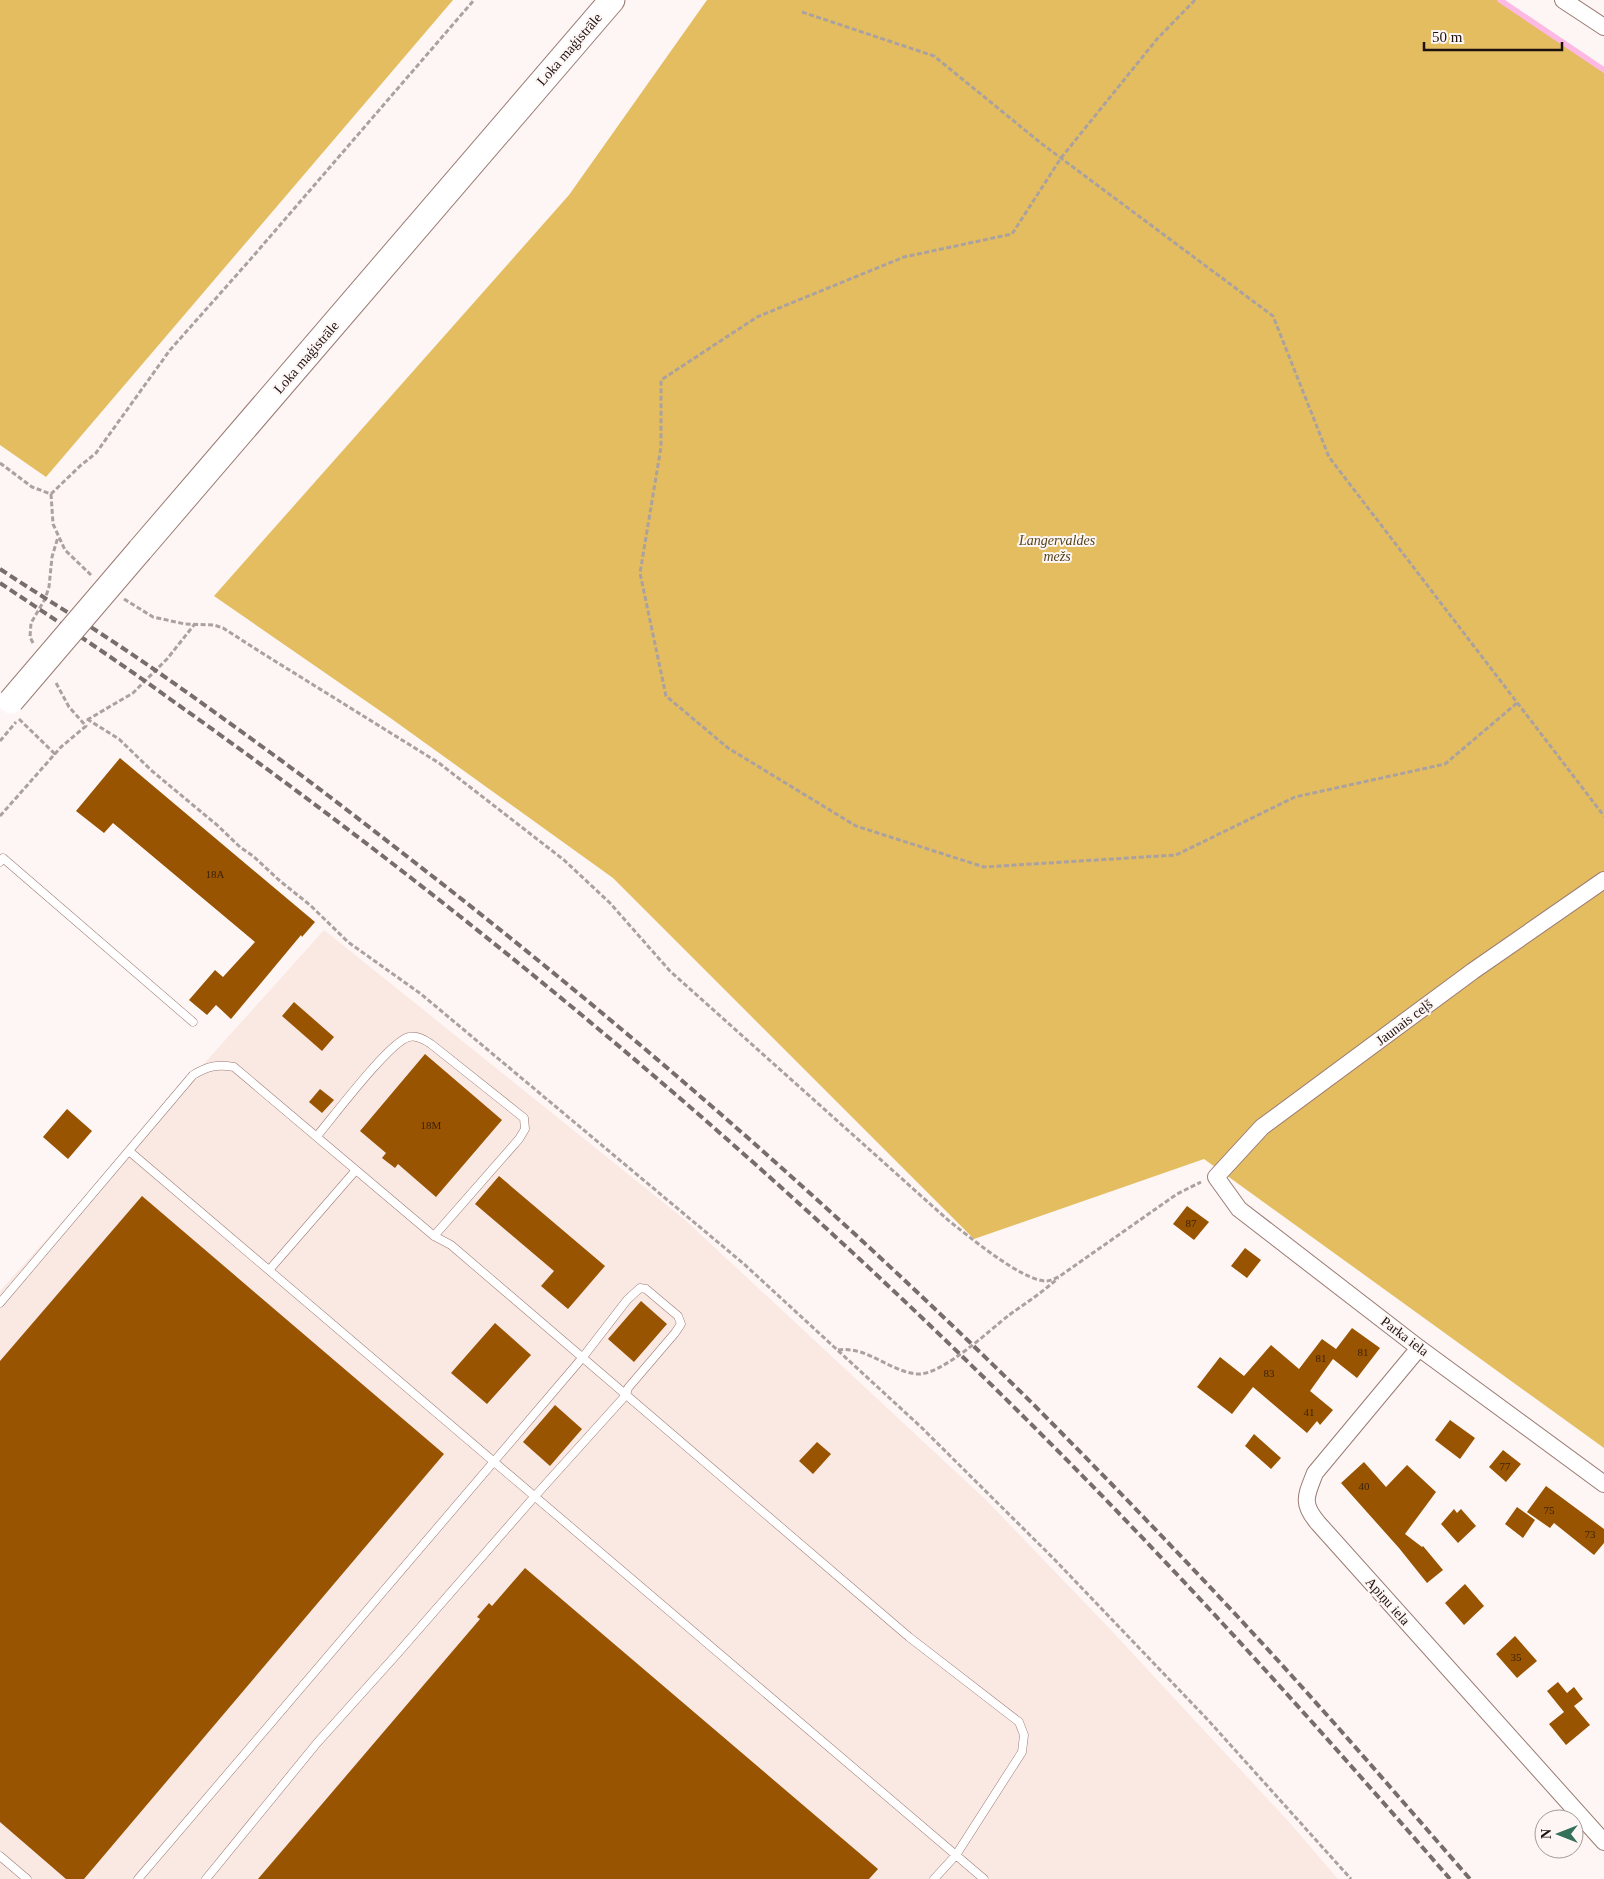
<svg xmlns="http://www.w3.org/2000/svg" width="1604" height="1879" viewBox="0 0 1604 1879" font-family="'Times New Roman',serif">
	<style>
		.built { fill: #fae8e3 }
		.forest { fill: #e3bd60 }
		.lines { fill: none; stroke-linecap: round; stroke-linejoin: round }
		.stream { stroke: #fdb8e3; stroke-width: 5.5 }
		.building { fill: #985400 }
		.lane-casing { stroke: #9c7b73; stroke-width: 9 }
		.street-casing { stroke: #9c7b73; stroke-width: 18 }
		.primary-casing { stroke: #9c7b73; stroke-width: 27 }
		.path { stroke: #aba2a0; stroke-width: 3; stroke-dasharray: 5 2.5; stroke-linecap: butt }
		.lane { stroke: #fff; stroke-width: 8 }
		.street { stroke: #fff; stroke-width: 16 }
		.primary { stroke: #fff; stroke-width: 25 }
		.rail { stroke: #776d6a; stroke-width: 4; stroke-dasharray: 8 4; stroke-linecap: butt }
		.primary-bridge-casing { stroke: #9c7b73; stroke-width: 27; stroke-linecap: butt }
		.primary-bridge { stroke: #fff; stroke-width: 25 }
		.labels { text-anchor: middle; stroke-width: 4; stroke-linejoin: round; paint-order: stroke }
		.number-label { font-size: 11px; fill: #3c220b }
		.street-label { font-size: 14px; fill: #1e120f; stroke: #fdf6f4 }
		.park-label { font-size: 14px; font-style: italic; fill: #53441c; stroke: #fdf6f4 }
	</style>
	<rect width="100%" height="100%" fill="#fdf6f4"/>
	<path class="built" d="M324,930L684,1219L986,1500L1109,1628L1289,1822L1338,1879H0V1291Z"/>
	<path class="forest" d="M0,0H453L46,477L0,445Z
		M707,0H1503L1604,69V1448L1204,1159L974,1239L613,878L389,717L214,596L569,195Z"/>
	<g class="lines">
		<path class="stream" d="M1500,0L1604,70"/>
	</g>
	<path class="building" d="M120,758L315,922L302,937L301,935L231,1019L216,1005L207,1015L189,1000L215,970L223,977L255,942L113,823L104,833L76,811Z
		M294,1002L334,1037L322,1051L282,1016Z
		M425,1054L502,1120L436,1197L398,1164L395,1168L382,1158L386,1153L360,1131Z
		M320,1089L334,1100L322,1113L309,1102Z
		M67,1109L92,1131L68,1159L43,1137Z
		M499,1176L605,1266L568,1309L541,1286L554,1271L475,1204Z
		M142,1196L444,1454L84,1879H66L0,1822V1361Z
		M1187,1206L1209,1222L1194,1240L1173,1224Z
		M1245,1248L1261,1260L1247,1278L1231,1266Z
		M641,1301L667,1324L634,1362L608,1339Z
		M495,1323L531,1355L487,1404L451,1373Z
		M1352,1328L1380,1348L1357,1378L1333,1359L1310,1391L1333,1410L1320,1425L1317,1421L1307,1433L1253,1387L1232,1414L1197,1387L1220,1357L1244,1376L1271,1345L1299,1369L1322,1339L1336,1349Z
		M555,1405L582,1429L550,1466L523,1442Z
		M1450,1420L1475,1438L1460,1459L1435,1440Z
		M1254,1434L1281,1458L1271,1469L1245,1446Z
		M817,1442L831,1454L813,1474L799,1461Z
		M1503,1450L1521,1464L1506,1482L1489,1467Z
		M1364,1462L1386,1487L1407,1465L1436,1492L1405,1534L1422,1547L1423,1546L1443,1570L1427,1583L1399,1548L1341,1483Z
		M1546,1486L1604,1529V1543L1594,1555L1554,1523L1550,1528L1527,1512Z
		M1517,1507L1535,1520L1523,1538L1505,1524Z
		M1454,1509L1457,1513L1461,1509L1476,1526L1458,1543L1441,1524Z
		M525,1568L878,1869L869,1879H258L480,1619L477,1617L489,1603L492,1606Z
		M1465,1584L1484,1606L1464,1625L1445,1603Z
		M1515,1636L1537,1661L1517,1678L1496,1654Z
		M1558,1682L1567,1693L1574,1687L1583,1699L1574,1706L1590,1725L1566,1745L1549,1724L1564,1712L1547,1691Z"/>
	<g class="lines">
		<g class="lane-casing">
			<path id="lane" d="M0,862L3,858L193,1022
				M317,1136C333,1117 390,1041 409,1037C417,1035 425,1040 431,1044L524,1118L525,1129L519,1139L434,1236
				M129,1151L984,1879
				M270,1269L356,1170
				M0,1303L193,1075C208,1066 217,1064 234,1067L434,1236L451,1245L909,1637L1019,1722L1024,1735L1022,1752L956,1855L934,1879
				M0,1856L27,1879
				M138,1879L583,1357L627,1300L640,1288L646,1289L678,1316L681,1324L675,1333L628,1388L626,1395L535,1496L397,1654L317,1743L206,1879"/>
		</g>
		<g class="street-casing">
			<path id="street" d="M1563,0L1604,27
				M1604,880L1473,971L1262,1127L1216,1177L1239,1209L1419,1348L1604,1484
				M1419,1348L1315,1473C1306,1496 1301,1503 1318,1523L1604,1842"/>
		</g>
		<g class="primary-casing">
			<path id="primary" d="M140,550L612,0"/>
		</g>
		<path class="path" d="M1195,0L1157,39L1061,158L1012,234L904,257L757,317L661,380V447L640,573L666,696L728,748L856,826L984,867L1176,855L1295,797L1445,764L1517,703
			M802,12L934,56L1042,144L1273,316L1329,457L1604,816
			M0,463L32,487L51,494L80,466L96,453L170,350L249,261L474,0
			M51,494L53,524L65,550L91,575
			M124,599L153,617L185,624L214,625L223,628L262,653L439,763L564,860L610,903L670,971L948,1220C967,1235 1022,1281 1046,1281C1051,1281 1056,1278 1060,1276L1177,1194L1201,1182
			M33,643L30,637L31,623L45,599L49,587L52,557L58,537
			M19,719L55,754
			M87,719L119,739L152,771L217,825L240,847L253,856L280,881L310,905L348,942L421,994L744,1264L921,1427L1055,1560L1208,1720L1351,1879
			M87,720L133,693L167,659L194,625
			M0,741L16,722
			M0,816L61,747L86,726L69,707L55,681
			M838,1350C868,1346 888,1371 917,1374C941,1376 990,1330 1009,1315C1026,1303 1043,1292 1058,1278"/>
		<use href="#lane" class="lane"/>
		<use href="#street" class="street"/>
		<use href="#primary" class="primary"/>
		<path class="rail" d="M0,569C36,593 73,615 109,639C164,675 217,714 271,753C330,796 387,841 445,886C650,1047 847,1220 1033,1404C1133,1505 1232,1608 1326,1714C1375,1769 1422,1824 1470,1879
			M0,583C57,621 115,659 170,699C482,920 776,1168 1046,1439C1187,1580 1319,1728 1450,1879"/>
		<g class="primary-bridge-casing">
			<path id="primary-bridge" d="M11,701L140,550"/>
		</g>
		<use href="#primary-bridge" class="primary-bridge"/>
	</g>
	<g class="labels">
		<g class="number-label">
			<text x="215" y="878">18A</text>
			<text x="431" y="1129">18M</text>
			<text x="1191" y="1227">87</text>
			<text x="1363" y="1356">81</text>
			<text x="1321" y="1362">81</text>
			<text x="1269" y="1377">83</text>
			<text x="1309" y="1416">41</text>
			<text x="1505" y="1470">77</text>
			<text x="1364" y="1490">40</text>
			<text x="1549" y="1514">75</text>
			<text x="1590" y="1538">73</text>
			<text x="1516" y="1661">35</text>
		</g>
		<g class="street-label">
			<text transform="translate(569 49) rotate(-49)" y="5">Loka maģistrāle</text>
			<text transform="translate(306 357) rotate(-49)" y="5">Loka maģistrāle</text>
			<text transform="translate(1404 1022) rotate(-37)" y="5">Jaunais ceļš</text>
			<text transform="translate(1405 1336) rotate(37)" y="5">Parka iela</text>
			<text transform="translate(1388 1601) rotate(48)" y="5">Apiņu iela</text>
		</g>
		<g class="park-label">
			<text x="1057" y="545">Langervaldes<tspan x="1057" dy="16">mežs</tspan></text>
		</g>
	</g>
	<g transform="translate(1559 1834) rotate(270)"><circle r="24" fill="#fdf6f4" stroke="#a49b98"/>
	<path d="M0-4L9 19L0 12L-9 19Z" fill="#34705a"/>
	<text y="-8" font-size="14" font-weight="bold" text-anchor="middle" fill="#1e120f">N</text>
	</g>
	<path d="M1424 42v8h138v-8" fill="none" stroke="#1e120f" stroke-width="2.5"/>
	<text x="1432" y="42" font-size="15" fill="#1e120f" stroke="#fdf6f4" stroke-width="4" paint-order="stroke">50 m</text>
</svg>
